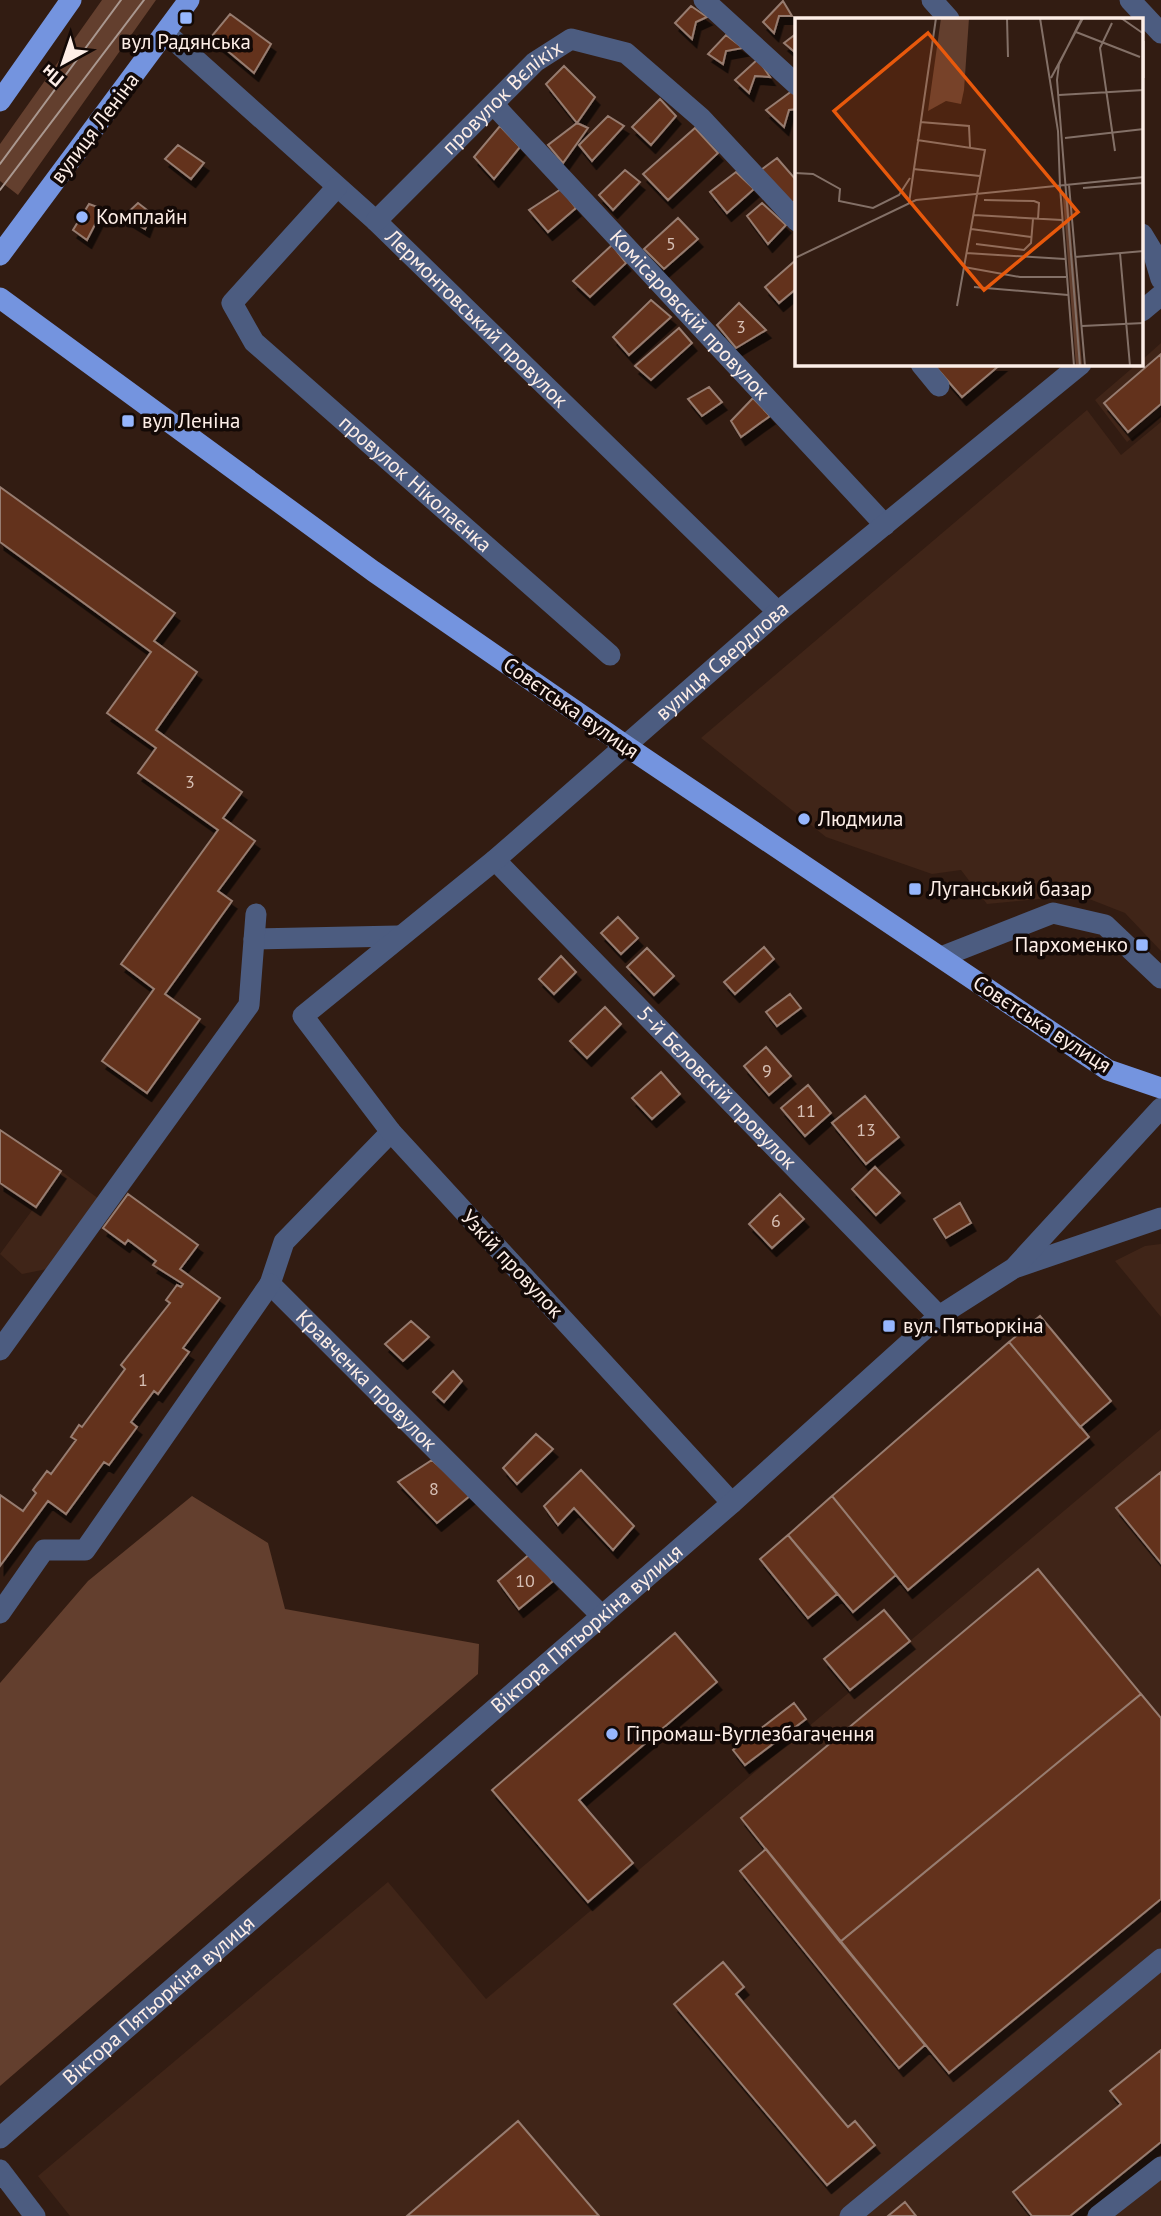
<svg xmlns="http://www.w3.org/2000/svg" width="1161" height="2216" viewBox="0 0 1161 2216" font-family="'PT Sans',sans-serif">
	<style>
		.built { fill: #402518 }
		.green { fill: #633f2e }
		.building { fill: #63331b; stroke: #977c70; stroke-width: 2; filter: url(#shadow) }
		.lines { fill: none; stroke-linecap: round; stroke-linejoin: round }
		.minor { stroke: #4c5c80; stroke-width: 21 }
		.major { stroke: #7494df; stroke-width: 21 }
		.tram { stroke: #a9978f; stroke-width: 2 }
		.poi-dot { fill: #96b6fd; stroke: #130906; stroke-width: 2.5 }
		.labels { text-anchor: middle; stroke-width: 7; stroke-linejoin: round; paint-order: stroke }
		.number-label { font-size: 18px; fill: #d6bfb4 }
		.poi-label { font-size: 21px; fill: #fdeee7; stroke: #130906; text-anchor: start }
		.street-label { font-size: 21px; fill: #fdeee7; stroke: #130906 }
		.inset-road { fill: none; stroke: #837067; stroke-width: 2 }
		.view { fill: #e8590c; fill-opacity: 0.15; stroke: #e8590c; stroke-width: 3.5 }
		.inset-edge { fill: none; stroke: #fdeee7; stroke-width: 3.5 }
	</style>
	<defs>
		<filter id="shadow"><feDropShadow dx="4.5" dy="8" stdDeviation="0" flood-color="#0009"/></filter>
	</defs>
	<rect width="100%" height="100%" fill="#321c12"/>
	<path class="built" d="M1161,343V415L1127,442L1095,400L1137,364H1142V360Z
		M1087,410L1121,455L1161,422V951L1125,913L1079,895L987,904L961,870L932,874L826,837L701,738Z
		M61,1171L99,1199L52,1268L22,1274L0,1254Z
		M1161,1244V1317L1115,1261L1145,1246Z
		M1161,1429V2216H70L38,2176L388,1882L486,1999Z"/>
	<path class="green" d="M102,0H156L18,195L0,181V144Z
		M192,1496L268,1543L285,1609L479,1644L478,1674L0,2086V1683L88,1581Z"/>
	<path class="building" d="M783,1L792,16H779L774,33L763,22Z
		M691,6L707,17L696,22L692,39L675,23Z
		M230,14L271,44L254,73L211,37Z
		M797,33V54L784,43Z
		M726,35L743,48L726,51L723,64L708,54Z
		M758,59L770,77L755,76L749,93L735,80Z
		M564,66L595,97L577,123L546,84Z
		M792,91L797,98V109L789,110L784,127L766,110Z
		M660,99L676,116L651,145L632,127Z
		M608,116L624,126L592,161L579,145Z
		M577,123L588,128L563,163L548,145Z
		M500,126L520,147L494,179L474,157Z
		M695,128L718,153L668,200L643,174Z
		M178,145L204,163L191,179L165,159Z
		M777,158L797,181V199L792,204L761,170Z
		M625,170L640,182L613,210L599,195Z
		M736,172L754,189L727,213L710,192Z
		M561,189L576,208L548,232L529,210Z
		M138,203L151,213L145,229L124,216Z
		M762,203L786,225L768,244L747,216Z
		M89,204L103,209L87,240L73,230Z
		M678,218L698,239L664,269L644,249Z
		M612,245L626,263L590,297L573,281Z
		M797,259V288L779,303L765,287Z
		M651,300L671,317L629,355L613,337Z
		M739,303L766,330L736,348L717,325Z
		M679,328L692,343L651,380L635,366Z
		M1161,354V404L1128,432L1104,403Z
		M933,364H1001L962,397Z
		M709,387L722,402L702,416L688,399Z
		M753,398L770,416L741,437L731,421Z
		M0,487L175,613L154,641L197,672L156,730L242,792L223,818L255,841L218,891L232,901L165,994L200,1019L147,1093L102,1061L154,989L121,964L218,830L138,773L156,748L107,713L151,652L0,542Z
		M618,917L638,938L621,954L601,933Z
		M764,947L774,959L735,994L724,982Z
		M647,948L674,976L654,995L627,967Z
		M561,956L576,972L554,994L539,979Z
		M790,994L801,1008L777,1026L766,1012Z
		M605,1007L621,1024L587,1058L570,1041Z
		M766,1047L791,1076L769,1095L744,1066Z
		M661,1072L680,1094L652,1119L632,1098Z
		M808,1085L831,1113L805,1136L781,1108Z
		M865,1096L899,1137L866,1164L832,1123Z
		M0,1130L61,1171L36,1207L0,1183Z
		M875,1167L900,1193L876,1215L852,1189Z
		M128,1194L198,1245L180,1269L220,1298L183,1348L189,1352L158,1394L154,1391L131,1422L137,1427L109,1465L104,1462L66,1514L48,1501L0,1566V1495L23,1511L36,1493L33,1490L47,1471L51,1474L76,1440L71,1437L79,1425L82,1427L125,1369L121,1365L170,1303L166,1300L177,1285L181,1287L183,1284L153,1265L156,1261L128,1240L125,1244L103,1228Z
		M780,1194L804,1219L772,1248L749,1224Z
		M960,1203L971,1223L946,1238L934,1219Z
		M1040,1316L1111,1401L1080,1427L1009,1342Z
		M411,1321L429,1337L403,1361L385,1344Z
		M1009,1342L1089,1437L908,1590L832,1496Z
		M453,1371L462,1381L444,1402L433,1392Z
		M536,1434L553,1449L517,1484L503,1468Z
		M432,1460L471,1495L437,1523L398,1482Z
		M581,1470L634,1526L613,1550L574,1508L558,1525L544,1506Z
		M1161,1472V1563L1116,1508Z
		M832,1496L896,1575L853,1612L788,1535Z
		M788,1535L837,1594L808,1618L760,1559Z
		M531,1553L553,1581L519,1609L498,1581Z
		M1038,1569L1141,1694L840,1942L741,1818Z
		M884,1610L910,1641L850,1690L824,1659Z
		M675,1633L717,1682L579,1800L633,1863L588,1902L492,1790Z
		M1141,1694L1161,1718V1899L949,2073L840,1942Z
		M794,1703L806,1719L745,1765L733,1750Z
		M766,1849L925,2045L899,2068L740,1871Z
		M723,1962L744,1987L736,1994L848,2127L855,2121L875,2145L827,2185L674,2004Z
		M1161,2050V2142L1070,2216H1032L1013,2192L1121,2104L1110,2091Z
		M518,2121L599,2216H407Z
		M905,2202L916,2216H888Z"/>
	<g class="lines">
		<g class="minor">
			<path d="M704,0L797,85"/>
			<path d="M932,0L949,19"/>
			<path d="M1130,0L1161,33"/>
			<path id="s1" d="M166,33L376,221L778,612"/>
			<path id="s2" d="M494,105L885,525"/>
			<path id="s3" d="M337,187L232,303L254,342L610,655"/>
			<path id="s4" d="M376,221L535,62L571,39L626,53L701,118L797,221"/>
			<path d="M1142,234L1153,252L1161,279"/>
			<path d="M1142,311L1161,295"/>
			<path d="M921,364L939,386"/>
			<path id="s5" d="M495,860L939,1316"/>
			<path d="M254,939L398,936"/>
			<path d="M941,957L1053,913L1105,925L1161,978"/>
			<path id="s6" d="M391,1132L284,1242L270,1284L602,1616"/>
			<path d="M1017,1267L1161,1218"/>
			<path d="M0,1350L249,1005L256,914"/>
			<path id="s7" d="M732,1503L391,1132L303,1016L495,860L778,612L1081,364"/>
			<path d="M0,1613L44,1550H85L270,1284"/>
			<path id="s8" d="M0,2138L732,1503L939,1316L1014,1268L1161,1108"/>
			<path d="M0,2170L35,2216"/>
			<path d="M850,2216L1161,1959"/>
			<path d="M1098,2216L1161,2167"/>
		</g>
		<path class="major" d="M0,101L71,0
			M0,255L189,0
			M0,298L373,571L626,746L1108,1070L1161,1088"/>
		<path class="tram" d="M0,164L121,0
			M0,190L144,0"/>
	</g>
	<g class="poi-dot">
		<rect x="179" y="11" width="14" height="14" rx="3.5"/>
		<circle cx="82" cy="217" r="7"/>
		<rect x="121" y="414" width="14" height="14" rx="3.5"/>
		<circle cx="804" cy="819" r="7"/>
		<rect x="908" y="882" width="14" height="14" rx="3.5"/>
		<rect x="1135" y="938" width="14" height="14" rx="3.5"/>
		<rect x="882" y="1319" width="14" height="14" rx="3.5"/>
		<circle cx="612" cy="1734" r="7"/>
	</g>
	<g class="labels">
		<g class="number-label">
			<text x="671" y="250">5</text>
			<text x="741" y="333">3</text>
			<text x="190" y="788">3</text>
			<text x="767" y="1077">9</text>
			<text x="806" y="1117">11</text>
			<text x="866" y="1136">13</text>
			<text x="776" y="1227">6</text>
			<text x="143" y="1386">1</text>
			<text x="434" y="1495">8</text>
			<text x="525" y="1587">10</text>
		</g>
		<g class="poi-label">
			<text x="186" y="49" text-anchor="middle">вул Радянська</text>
			<text x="96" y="224">Комплайн</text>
			<text x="142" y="428">вул Леніна</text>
			<text x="818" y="826">Людмила</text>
			<text x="929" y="896">Луганський базар</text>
			<text x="1128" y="952" text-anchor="end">Пархоменко</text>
			<text x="903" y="1333">вул. Пятьоркіна</text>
			<text x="626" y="1741">Гіпромаш-Вуглезбагачення</text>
		</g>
		<g class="street-label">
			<text dy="7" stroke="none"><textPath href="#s4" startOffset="177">провулок Вєлікіх</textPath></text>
			<text transform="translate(95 128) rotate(-53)" y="7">вулиця Леніна</text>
			<text dy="7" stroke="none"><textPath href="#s2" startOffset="287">Комісаровскій провулок</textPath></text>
			<text dy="7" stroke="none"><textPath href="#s1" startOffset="422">Лермонтовський провулок</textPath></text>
			<text dy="7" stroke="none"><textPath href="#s3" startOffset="416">провулок Ніколаєнка</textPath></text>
			<text dy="7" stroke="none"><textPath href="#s7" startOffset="1199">вулиця Свердлова</textPath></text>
			<text transform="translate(571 708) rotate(35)" y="7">Совєтська вулиця</text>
			<text transform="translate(1042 1024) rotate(33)" y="7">Совєтська вулиця</text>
			<text dy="7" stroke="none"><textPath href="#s5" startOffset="318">5-й Бєловскій провулок</textPath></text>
			<text transform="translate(512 1264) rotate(47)" y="7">Узкій провулок</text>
			<text dy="7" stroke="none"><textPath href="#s6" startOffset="334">Кравченка провулок</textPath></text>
			<text dy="7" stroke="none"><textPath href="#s8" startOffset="777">Віктора Пятьоркіна вулиця</textPath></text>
			<text dy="7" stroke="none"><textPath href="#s8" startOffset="210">Віктора Пятьоркіна вулиця</textPath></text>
		</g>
	</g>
	<g transform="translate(795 18)">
		<rect width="348" height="348" fill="#321c12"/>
		<path d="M146,0H174L169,72L166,86L151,83L133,93ZM268,179H273L287,348H281Z" fill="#633f2e"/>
		<path class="inset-road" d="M212,0L213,39M245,0L263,113L265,169M326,0L349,16M317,5L305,30L320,133M281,14L345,39M349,23V60M256,60L288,0M264,77L349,72M125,104L174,108L175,129M270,120L349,111M122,122L190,132L162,288M118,151L185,158M0,155L18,156L45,171L44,183L78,190L104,177L115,160M274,167L290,348M265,169L279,348M288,170L349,165M189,182L239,183L244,185L243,201M114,185L141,0M179,197L267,202M176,211L236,219M181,226L229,232L236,225L238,201M171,235L270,241M325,235L335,348M280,239L349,233M0,240L121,182L349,159M169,249L225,259H271M179,269L273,277M287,308L349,305M285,348L262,62L264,46L287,0"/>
		<path class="view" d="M133,15L283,194L189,272L39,93Z"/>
		<rect width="348" height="348" class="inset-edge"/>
	</g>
	<g transform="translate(63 63) rotate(220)" stroke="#130906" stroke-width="5" paint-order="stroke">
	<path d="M0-5L12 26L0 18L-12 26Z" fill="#fdeee7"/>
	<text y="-10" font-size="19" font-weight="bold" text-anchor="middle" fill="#fdeee7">Пн</text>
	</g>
</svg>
